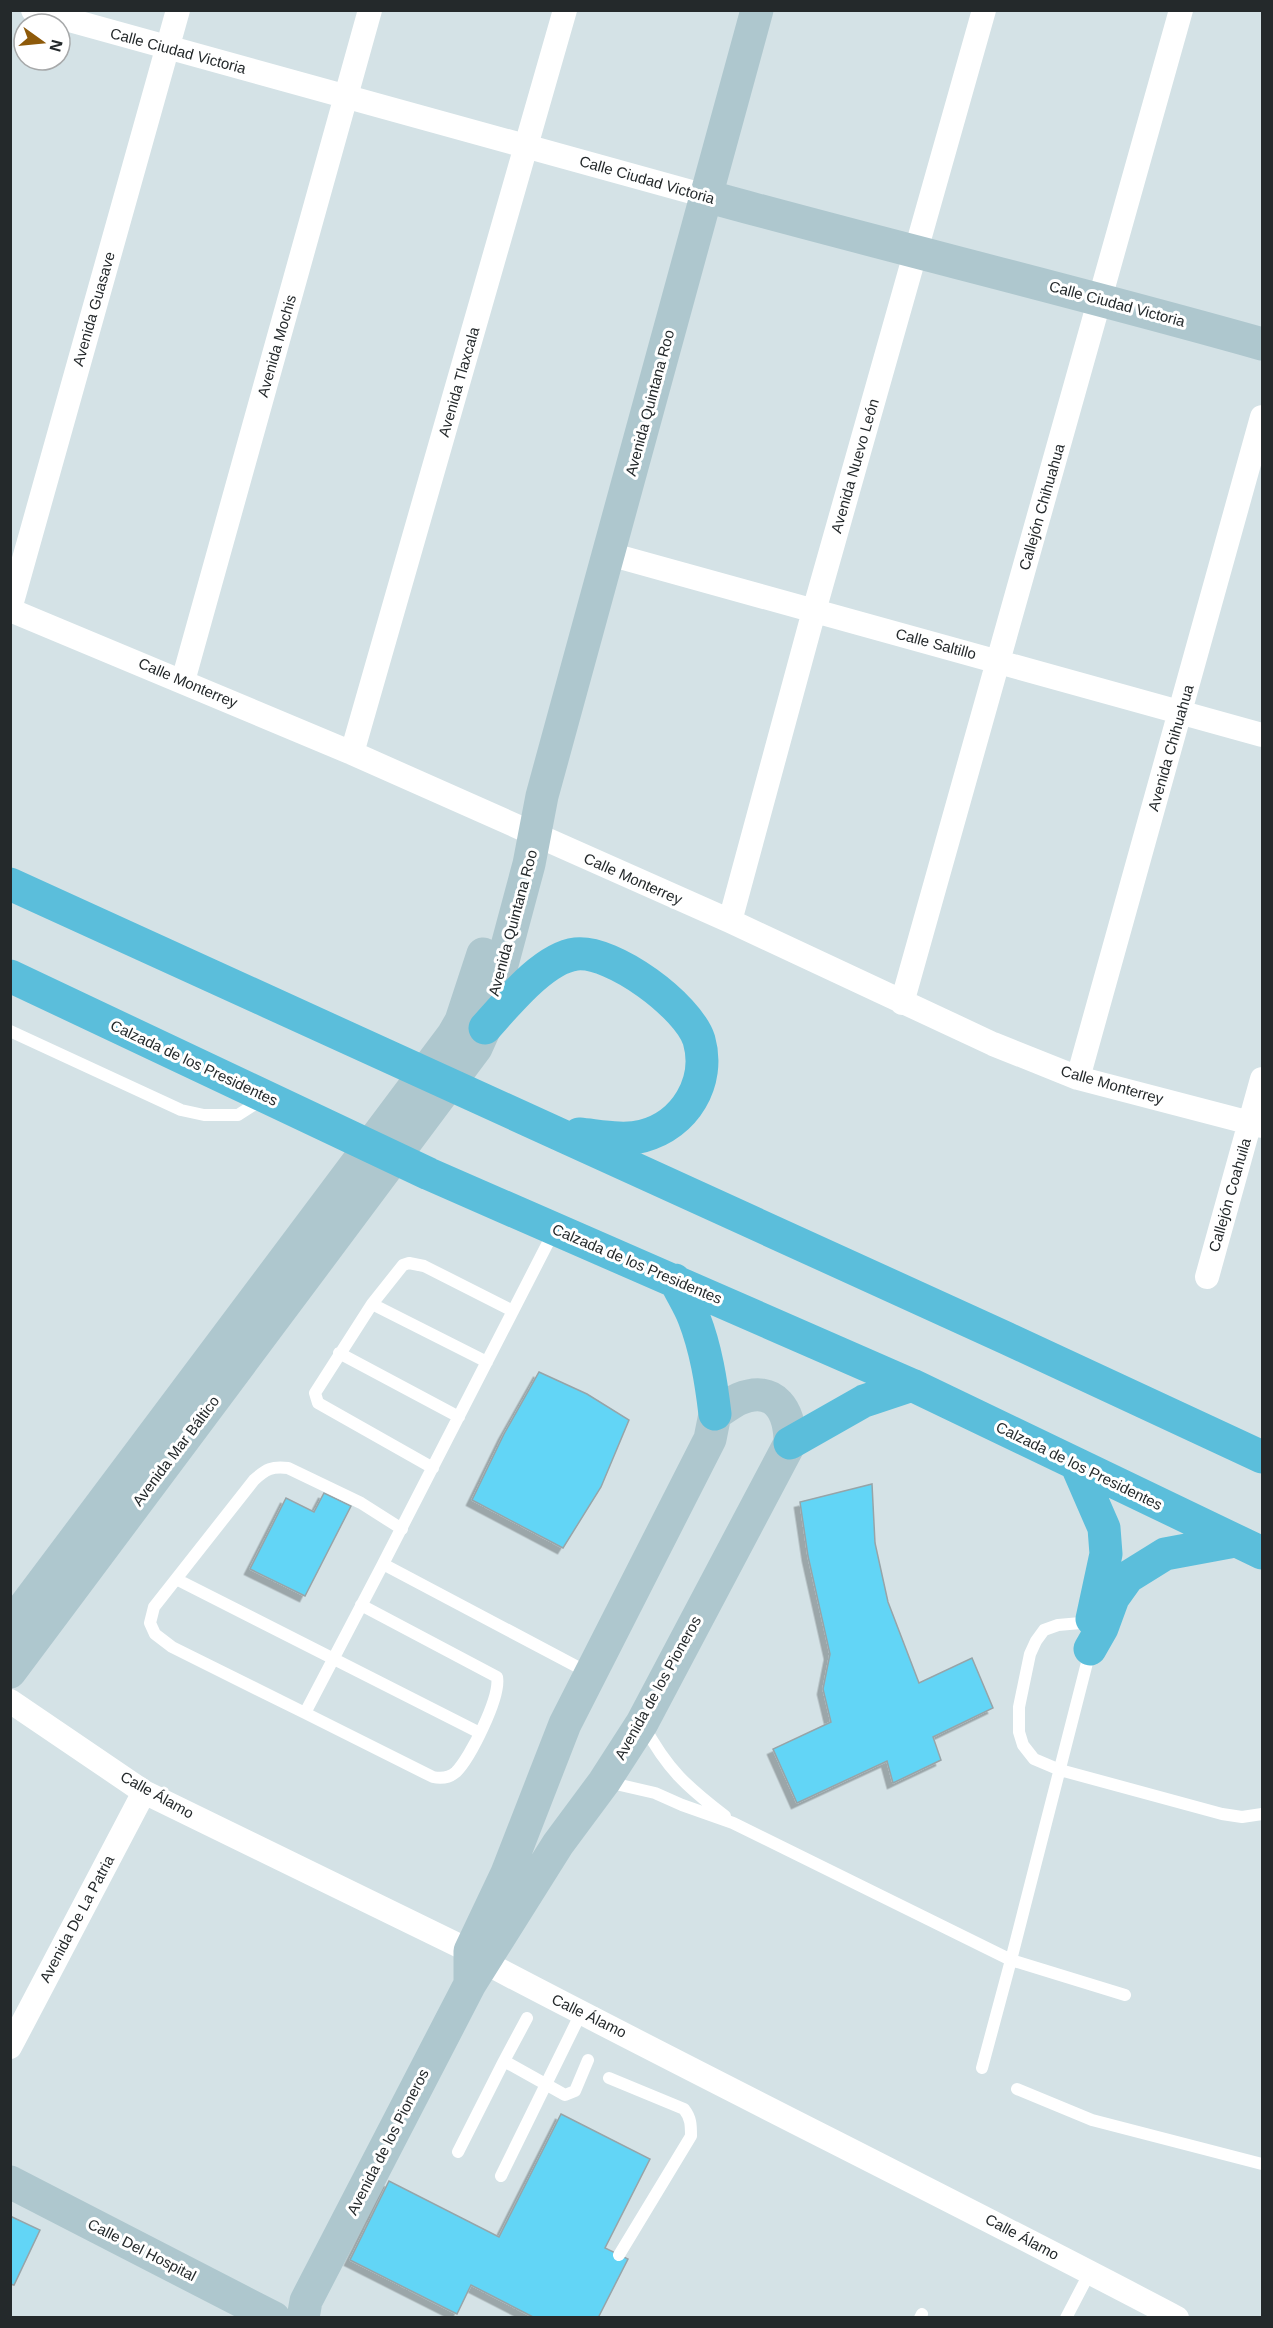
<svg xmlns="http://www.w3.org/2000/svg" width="1273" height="2328" viewBox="0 0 1273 2328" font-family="Arial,sans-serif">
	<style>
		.building { fill: #62d5f6; stroke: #97a4a8; stroke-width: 1.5; filter: url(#shadow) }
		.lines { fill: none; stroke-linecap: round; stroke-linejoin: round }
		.lane { stroke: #fff; stroke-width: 12 }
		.street { stroke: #fff; stroke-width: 24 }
		.secondary { stroke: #aec7ce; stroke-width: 33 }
		.highway { stroke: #5bbedb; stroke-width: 33 }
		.labels { text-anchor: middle; stroke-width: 6; stroke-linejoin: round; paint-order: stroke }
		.street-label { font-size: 15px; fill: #24292b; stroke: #fff }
	</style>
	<defs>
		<filter id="shadow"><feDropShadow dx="-5.5" dy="5.5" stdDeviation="0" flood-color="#0004"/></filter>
	</defs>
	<rect width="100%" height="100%" fill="#d4e2e6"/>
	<path class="building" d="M539,1372L587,1394L629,1420L601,1487L563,1548L472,1500L504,1434Z
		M872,1484L875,1543L888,1602L919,1683L972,1658L993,1708L933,1737L941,1760L893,1783L887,1761L797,1803L773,1749L831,1722L823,1689L830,1654L808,1556L800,1502Z
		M324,1493L351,1506L305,1596L250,1569L286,1498L314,1512Z
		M561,2114L650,2159L605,2248L628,2259L598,2318H535L471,2285L457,2314L350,2260L389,2181L499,2237Z
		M10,2216L40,2230L14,2285L10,2284Z"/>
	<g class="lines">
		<path class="lane" d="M10,1031L181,1110L204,1115H238L263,1099
			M554,1231L383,1564L589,1673
			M372,1304L487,1362
			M339,1353L459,1417
			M433,1468L318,1403L315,1393L372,1304L403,1265L409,1263L424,1266L513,1311
			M176,1579L480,1733
			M361,1605L497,1677C501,1697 470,1758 456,1772C449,1778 442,1779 433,1777L305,1713L383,1564
			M1092,1622L1058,1625L1044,1630L1036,1641L1030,1654L1019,1707V1732L1023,1745L1034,1759L1060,1770L1222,1814L1242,1817L1262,1814
			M305,1713L172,1647L155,1634L150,1623L154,1607L254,1480C266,1469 272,1466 288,1468L361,1503L402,1529
			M644,1726C667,1769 687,1787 725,1816
			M607,1782L655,1793L682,1805L733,1823L1011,1960L1125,1995
			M504,2061L527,2018
			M982,2068L1011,1960L1090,1651
			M609,2078L684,2109C691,2118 691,2125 691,2136L619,2255
			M1017,2089L1092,2120L1262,2164
			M458,2152L504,2061L565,2095L575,2091L588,2060
			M501,2176L581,2013
			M920,2318L922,2314
			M1066,2318L1090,2272"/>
		<path class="street" d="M33,10L706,196
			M609,554L1262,735
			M10,609L178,10
			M10,610L352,753L730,921L993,1044L1078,1078L1262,1126
			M183,681L370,10
			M352,753L565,10
			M730,921L814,611L984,10
			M902,1003L1181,10
			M1078,1078L1262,417
			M1207,1277L1262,1079
			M10,1701L144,1792L470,1951L484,1962C714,2083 947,2197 1177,2318
			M10,2047L144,1792"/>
		<path class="secondary" d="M706,196C891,247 1078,292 1262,344
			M10,1626L453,1035L461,1021L483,954
			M10,1672L476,1048L485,1028L529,864L542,796L757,10
			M10,2182L274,2318
			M303,2318L306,2301L470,1984L558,1844L604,1782L642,1723L790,1443C790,1411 775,1384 739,1399C731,1403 723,1409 715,1414L710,1439L565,1724L507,1873L470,1951V1984"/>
		<path class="highway" d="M10,884L1006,1338L1262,1457
			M10,976L429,1174L912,1385L1262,1553
			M485,1028C506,1005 543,958 576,954C613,950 688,1006 699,1040C711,1082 685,1125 643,1136C623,1141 600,1136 579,1134
			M675,1280C681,1293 689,1305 694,1318C706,1349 711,1381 715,1414
			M790,1443L864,1401L912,1385
			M1077,1466L1104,1528L1106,1554L1092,1619
			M1090,1649L1102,1628L1113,1598L1128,1577L1165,1554L1235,1541"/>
	</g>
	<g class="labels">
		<g class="street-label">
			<text transform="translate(178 51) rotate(15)" y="5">Calle Ciudad Victoria</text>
			<text transform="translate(647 180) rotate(16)" y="5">Calle Ciudad Victoria</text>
			<text transform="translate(1117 304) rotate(15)" y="5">Calle Ciudad Victoria</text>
			<text transform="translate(94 309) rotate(-74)" y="5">Avenida Guasave</text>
			<text transform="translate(277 346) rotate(-74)" y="5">Avenida Mochis</text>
			<text transform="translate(459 382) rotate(-74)" y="5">Avenida Tlaxcala</text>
			<text transform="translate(650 403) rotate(-75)" y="5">Avenida Quintana Roo</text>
			<text transform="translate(855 466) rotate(-74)" y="5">Avenida Nuevo León</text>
			<text transform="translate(1042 507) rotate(-74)" y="5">Callejón Chihuahua</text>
			<text transform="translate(936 644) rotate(15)" y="5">Calle Saltillo</text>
			<text transform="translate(188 683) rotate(23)" y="5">Calle Monterrey</text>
			<text transform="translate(1171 748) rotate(-74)" y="5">Avenida Chihuahua</text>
			<text transform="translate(633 879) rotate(24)" y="5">Calle Monterrey</text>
			<text transform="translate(513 923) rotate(-75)" y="5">Avenida Quintana Roo</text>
			<text transform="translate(194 1063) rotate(25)" y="5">Calzada de los Presidentes</text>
			<text transform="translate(1112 1085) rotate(16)" y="5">Calle Monterrey</text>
			<text transform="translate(1230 1195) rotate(-74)" y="5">Callejón Coahuila</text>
			<text transform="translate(637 1264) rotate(23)" y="5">Calzada de los Presidentes</text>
			<text transform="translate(176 1451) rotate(-53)" y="5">Avenida Mar Báltico</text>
			<text transform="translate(1079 1466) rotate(26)" y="5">Calzada de los Presidentes</text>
			<text transform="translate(658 1688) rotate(-61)" y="5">Avenida de los Pioneros</text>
			<text transform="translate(157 1795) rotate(29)" y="5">Calle Álamo</text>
			<text transform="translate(77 1919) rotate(-62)" y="5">Avenida De La Patria</text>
			<text transform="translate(589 2016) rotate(26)" y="5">Calle Álamo</text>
			<text transform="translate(388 2142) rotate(-63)" y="5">Avenida de los Pioneros</text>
			<text transform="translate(1022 2237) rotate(28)" y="5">Calle Álamo</text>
			<text transform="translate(142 2250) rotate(27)" y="5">Calle Del Hospital</text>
		</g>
	</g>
	<rect width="1273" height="2328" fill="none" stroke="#24292b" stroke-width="24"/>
	<g transform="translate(42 42) rotate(105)"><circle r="28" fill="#ffffff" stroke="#a7a9aa" stroke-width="1.5"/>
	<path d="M0-4.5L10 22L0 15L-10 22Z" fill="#8e5a0a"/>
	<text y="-9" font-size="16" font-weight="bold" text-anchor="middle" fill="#24292b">N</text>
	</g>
</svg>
